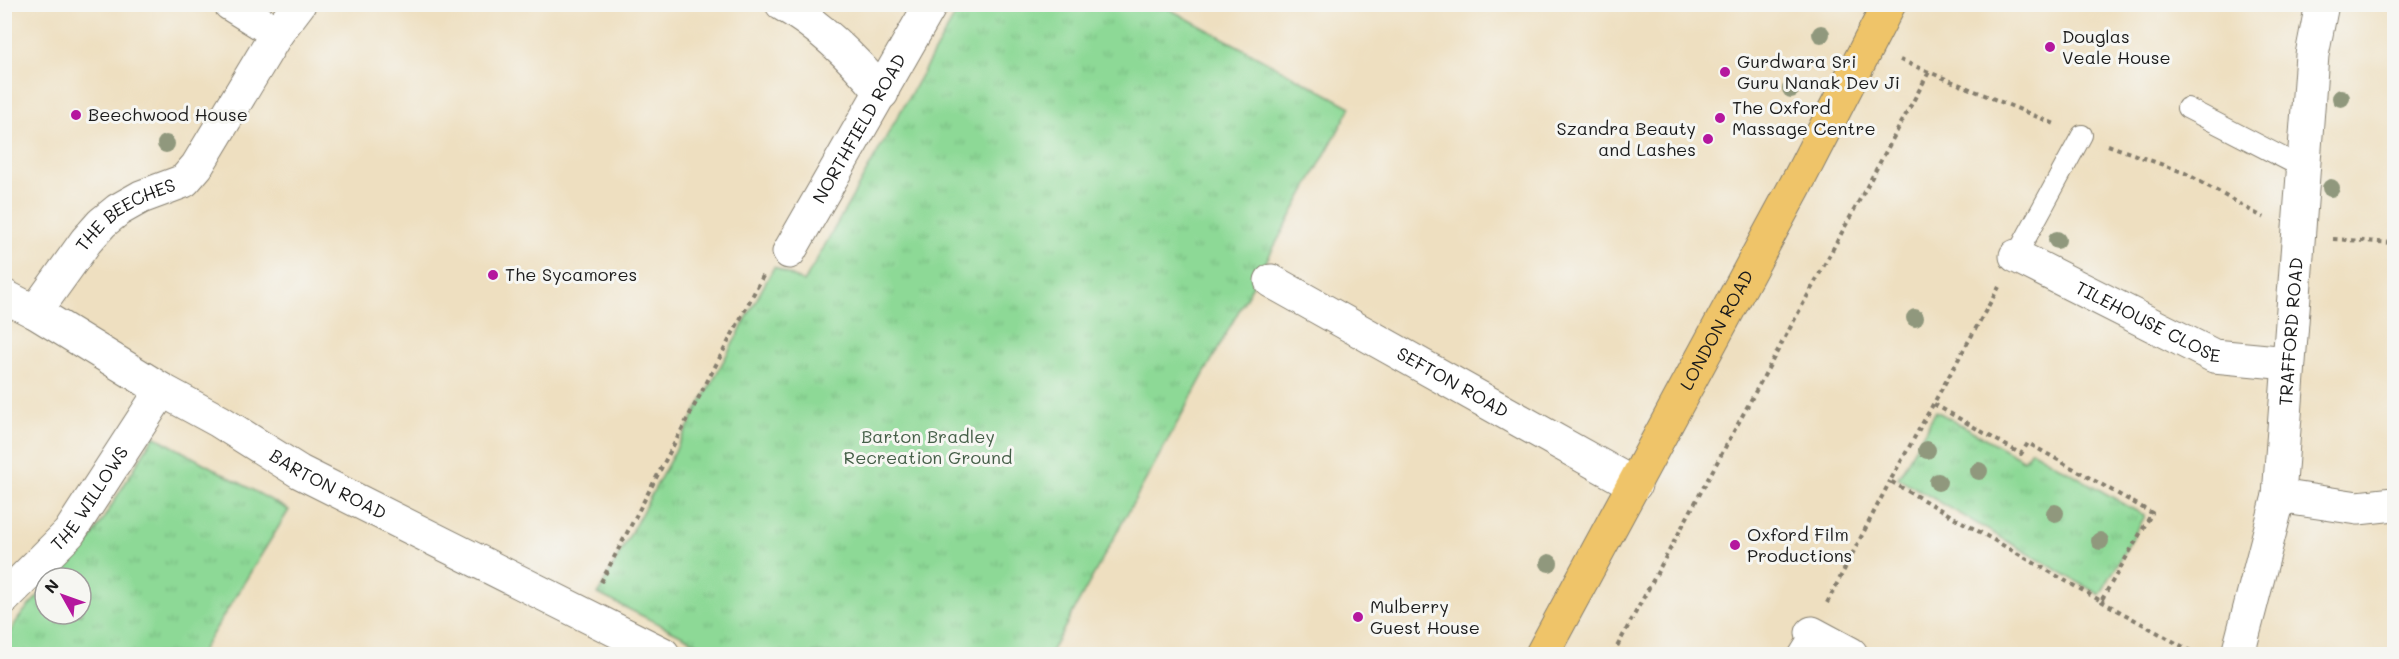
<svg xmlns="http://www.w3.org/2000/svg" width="2399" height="659" viewBox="0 0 2399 659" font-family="Mali,sans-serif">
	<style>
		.grass { fill: url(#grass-tufts); stroke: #547a59; stroke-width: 1.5 }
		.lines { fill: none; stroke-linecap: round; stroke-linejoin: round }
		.lane-casing { stroke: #857e6e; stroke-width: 22 }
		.street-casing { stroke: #857e6e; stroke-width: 35 }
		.primary-casing { stroke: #857e6e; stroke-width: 35 }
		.path { stroke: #857e6e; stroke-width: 4; stroke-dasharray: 4.5 4.5; stroke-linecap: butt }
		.lane { stroke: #fff; stroke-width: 20 }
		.street { stroke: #fff; stroke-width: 33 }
		.primary { stroke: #efc469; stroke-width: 33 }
		.tree { fill: #90987d }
		.poi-dot { fill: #b5179e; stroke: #f6f6f2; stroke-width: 2 }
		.labels { text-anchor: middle; stroke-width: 6; stroke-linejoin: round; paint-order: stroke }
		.poi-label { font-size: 18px; fill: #1c1c1c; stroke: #f6f6f2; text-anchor: start }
		.street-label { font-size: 18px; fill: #1c1c1c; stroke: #f6f6f2 }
		.park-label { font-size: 18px; fill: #445e47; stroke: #f6f6f2 }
	</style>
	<defs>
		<pattern id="grass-tufts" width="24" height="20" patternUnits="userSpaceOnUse" patternTransform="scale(1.5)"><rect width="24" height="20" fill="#8dd996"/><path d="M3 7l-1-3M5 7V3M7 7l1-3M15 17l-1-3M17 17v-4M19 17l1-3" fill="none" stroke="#79ba81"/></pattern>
	</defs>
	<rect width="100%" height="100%" fill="#f6f6f2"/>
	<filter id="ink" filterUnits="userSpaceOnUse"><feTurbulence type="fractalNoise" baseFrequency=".0167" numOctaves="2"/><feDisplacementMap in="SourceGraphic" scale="12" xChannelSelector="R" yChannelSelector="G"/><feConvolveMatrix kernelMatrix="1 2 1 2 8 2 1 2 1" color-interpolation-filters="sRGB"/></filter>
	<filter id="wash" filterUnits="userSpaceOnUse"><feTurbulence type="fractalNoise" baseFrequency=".008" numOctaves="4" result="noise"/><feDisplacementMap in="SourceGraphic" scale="24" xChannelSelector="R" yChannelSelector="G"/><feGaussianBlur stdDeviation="1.35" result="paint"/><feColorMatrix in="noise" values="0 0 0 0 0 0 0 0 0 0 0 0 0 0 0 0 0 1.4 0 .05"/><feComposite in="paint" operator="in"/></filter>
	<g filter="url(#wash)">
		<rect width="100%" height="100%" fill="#eedfc0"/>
		<path class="grass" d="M961,5H1162L1351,107L1050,654H719L598,594L774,267L804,282Z
			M1936,411L2024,460L2031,450L2145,516L2100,595L1898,478Z
			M154,436L289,510L200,654H5C4,630 28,606 45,589V614H81V578H56L81,553L91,539Z"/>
	</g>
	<g filter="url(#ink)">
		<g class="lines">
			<g class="lane-casing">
				<path id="lane" d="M2187,108L2303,168
					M2016,256L2082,135
					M1799,654L1812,633"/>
			</g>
			<g class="street-casing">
				<g id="street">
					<path d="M230,4L277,33"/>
					<path d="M782,4C821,26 854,59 882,93"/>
					<path id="s1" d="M789,252L931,4"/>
					<path id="s2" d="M2016,256L2214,356L2288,363"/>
					<path id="s3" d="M1271,281L1635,485"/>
					<path id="s4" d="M4,296L35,312L162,390L219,421L300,472L663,654"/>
					<path id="s5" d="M35,312L86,241L102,223L118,210L141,197L184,181L197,166L277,33L299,4"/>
					<path d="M2279,496L2358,508L2394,504"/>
					<path id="s6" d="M4,598L69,533L162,390"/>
					<path d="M1812,633L1851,654"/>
					<path id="s7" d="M2238,654L2279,496L2312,55L2322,4"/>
				</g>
			</g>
			<g class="primary-casing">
				<g id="primary">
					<path id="s8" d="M1542,654L1800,177L1889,4"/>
				</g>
			</g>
			<path class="path" d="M1900,60L2057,125
				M2108,145L2185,173L2264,218
				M2333,239L2394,243
				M1934,404L2021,454L2028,443L2152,513L2101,601L1890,481L1999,287
				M601,582L763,276
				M2101,601L2196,654
				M1827,603L1890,481
				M1613,654L1929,72"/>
			<use href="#lane" class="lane"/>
			<use href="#street" class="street"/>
			<use href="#primary" class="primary"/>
		</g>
		<g class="tree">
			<circle cx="1821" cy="34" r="9"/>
			<circle cx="1791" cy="89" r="9"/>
			<circle cx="2341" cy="98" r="9"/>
			<circle cx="166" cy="144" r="9"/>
			<circle cx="2331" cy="188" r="9"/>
			<circle cx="2057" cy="240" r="9"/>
			<circle cx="1915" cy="318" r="9"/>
			<circle cx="1927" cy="450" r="9"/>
			<circle cx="1979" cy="471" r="9"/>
			<circle cx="1938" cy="482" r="9"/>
			<circle cx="2055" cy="513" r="9"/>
			<circle cx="2100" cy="541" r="9"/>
			<circle cx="1549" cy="563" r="9"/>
		</g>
	</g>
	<g class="poi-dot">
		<circle cx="2050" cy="47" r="6"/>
		<circle cx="1725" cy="72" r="6"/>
		<circle cx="76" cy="115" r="6"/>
		<circle cx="1720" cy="118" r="6"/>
		<circle cx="1708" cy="139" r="6"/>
		<circle cx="493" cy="275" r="6"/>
		<circle cx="1735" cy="545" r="6"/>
		<circle cx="1358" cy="617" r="6"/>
	</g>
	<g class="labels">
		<g class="poi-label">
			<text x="2062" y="43">Douglas<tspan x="2062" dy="21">Veale House</tspan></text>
			<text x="1737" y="68">Gurdwara Sri<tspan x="1737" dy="21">Guru Nanak Dev Ji</tspan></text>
			<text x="1732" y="114">The Oxford<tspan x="1732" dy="21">Massage Centre</tspan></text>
			<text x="88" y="121">Beechwood House</text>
			<text x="1696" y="135" text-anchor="end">Szandra Beauty<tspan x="1696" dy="21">and Lashes</tspan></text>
			<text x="505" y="281">The Sycamores</text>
			<text x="1747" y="541">Oxford Film<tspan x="1747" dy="21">Productions</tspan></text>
			<text x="1370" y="613">Mulberry<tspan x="1370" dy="21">Guest House</tspan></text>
		</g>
		<g class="street-label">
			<text dy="6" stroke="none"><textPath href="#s1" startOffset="142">NORTHFIELD ROAD</textPath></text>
			<text dy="6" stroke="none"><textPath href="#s5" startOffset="136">THE BEECHES</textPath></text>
			<text dy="6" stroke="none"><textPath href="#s2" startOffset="148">TILEHOUSE CLOSE</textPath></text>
			<text dy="6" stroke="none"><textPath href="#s8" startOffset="368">LONDON ROAD</textPath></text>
			<text dy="6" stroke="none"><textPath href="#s7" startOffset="328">TRAFFORD ROAD</textPath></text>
			<text dy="6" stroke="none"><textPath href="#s3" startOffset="208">SEFTON ROAD</textPath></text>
			<text dy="6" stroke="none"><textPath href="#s4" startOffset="375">BARTON ROAD</textPath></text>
			<text dy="6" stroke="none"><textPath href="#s6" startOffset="132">THE WILLOWS</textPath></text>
		</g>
		<g class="park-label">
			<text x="928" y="443">Barton Bradley<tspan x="928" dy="21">Recreation Ground</tspan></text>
		</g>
	</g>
	<rect width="2399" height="659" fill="none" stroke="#f6f6f2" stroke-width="24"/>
	<g transform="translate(63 596) rotate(310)"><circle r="28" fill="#f6f6f2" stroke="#9f9f9c" stroke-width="1.5"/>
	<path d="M0-4.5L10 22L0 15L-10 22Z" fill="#b5179e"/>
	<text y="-9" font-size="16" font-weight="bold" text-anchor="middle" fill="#1c1c1c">N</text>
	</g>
</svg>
